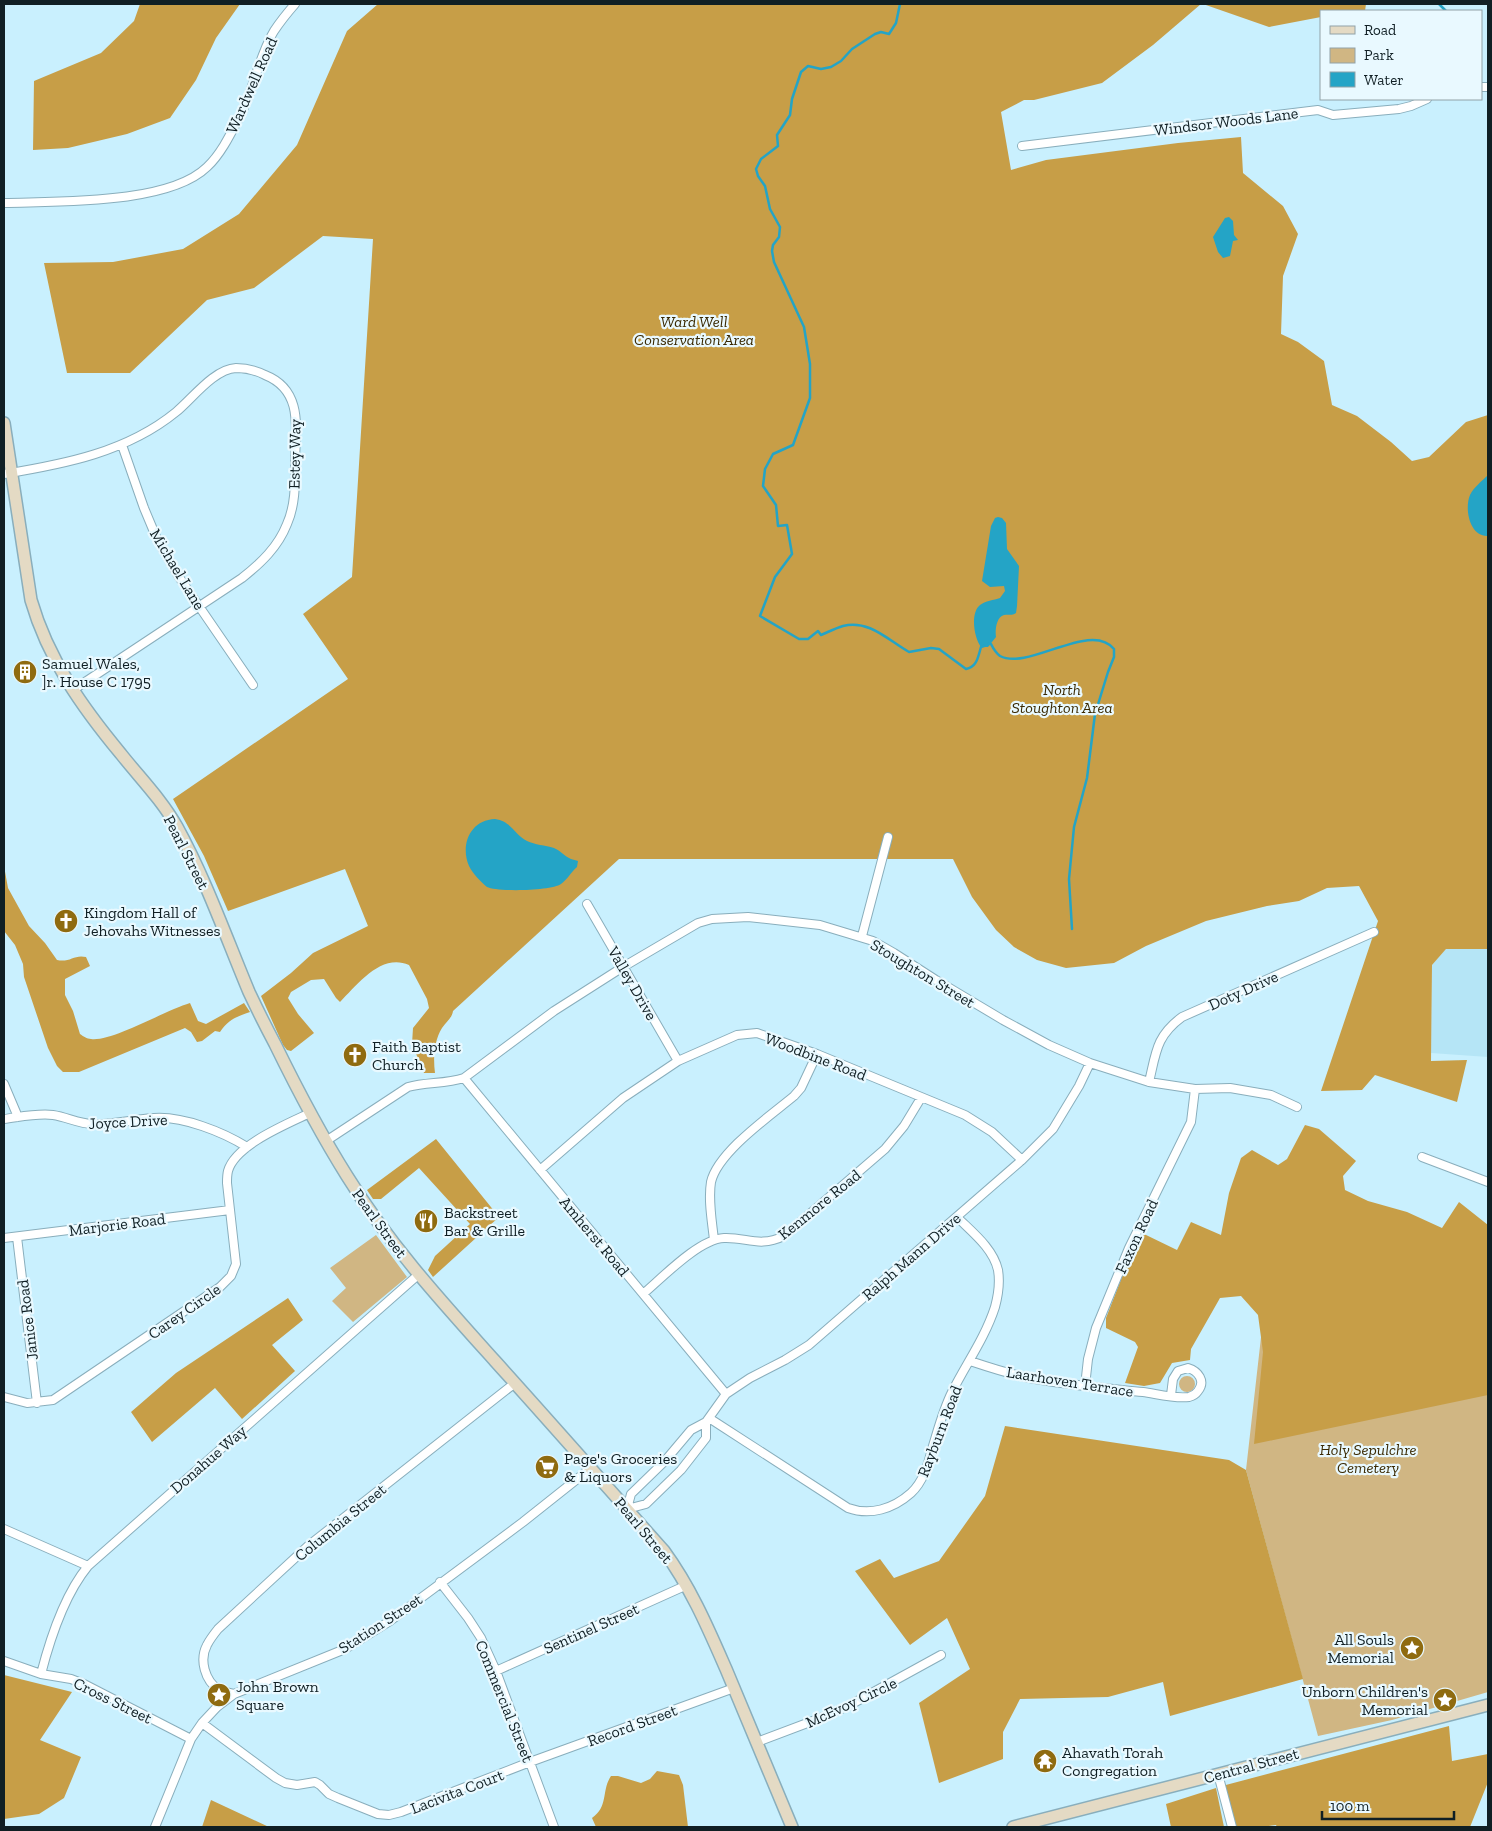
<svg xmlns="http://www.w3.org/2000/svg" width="1492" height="1831" viewBox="0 0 1492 1831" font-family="'Zilla Slab',serif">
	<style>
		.built { fill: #b5e5f6 }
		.green { fill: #d0b683 }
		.forest { fill: #c79e47 }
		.water { fill: #24a4c6 }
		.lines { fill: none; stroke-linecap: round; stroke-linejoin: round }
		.stream { stroke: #24a4c6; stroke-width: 2.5 }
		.street-casing { stroke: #89aebc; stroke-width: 10 }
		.secondary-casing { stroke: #89aebc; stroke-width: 14 }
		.street { stroke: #fff; stroke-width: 8 }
		.secondary { stroke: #e4dac4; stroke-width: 11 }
		.labels { text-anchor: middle; stroke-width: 4.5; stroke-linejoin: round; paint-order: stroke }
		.street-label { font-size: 16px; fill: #101f24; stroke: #e9f9ff }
		.park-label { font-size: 16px; font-style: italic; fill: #3a2902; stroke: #e9f9ff }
		.poi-label { font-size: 16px; fill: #101f24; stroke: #e9f9ff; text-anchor: start }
	</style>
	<rect width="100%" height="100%" fill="#c9f0fe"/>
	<path class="built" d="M1446,949H1488V1057L1431,1053L1432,965Z"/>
	<path class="green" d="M1278,1187L1488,1264V1692L1392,1720L1318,1736L1246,1470Z
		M376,1235L407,1277L353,1322L332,1301L346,1288L330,1268Z
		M1179 1384a8 8 0 1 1 16 0a8 8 0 1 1-16 0Z"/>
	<path class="forest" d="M140,4H240L216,38L196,80L170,118L127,134L68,148L33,150L34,81L101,53L134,21Z
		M378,4H1201L1153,45L1102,83L1034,100H1024L1001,112L1011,170L1046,160L1178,143L1241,137L1243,173L1283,206L1298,234L1283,276L1281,334L1298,342L1324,361L1332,405L1357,416L1391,442L1412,461L1429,457L1466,422L1488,415V949H1446L1432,965L1431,1061L1467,1060L1457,1102L1375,1075L1362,1090L1321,1091L1378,921L1359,886L1327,888L1299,901L1267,906L1206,921L1146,946L1114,963L1066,968L1037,960L1014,947L996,930L972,897L953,859H619L453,1011C452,1018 447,1021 442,1028C434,1041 433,1058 435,1073H424L412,1044L413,1028L429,1008L427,999L409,965C381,953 358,984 340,1002L336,998L324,979L311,980L291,992L288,998L298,1014L314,1033L291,1051L287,1050L283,1045L261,996L291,973L313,953L368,926L345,869L228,911L204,856L173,799L348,679L303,614L352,577L373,239L323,236L254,288L207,300L130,373H67L44,263L113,262L183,249L239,214L297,145L347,31Z
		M1203,4H1366L1365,11H1321V17L1269,27Z
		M4,866L8,888L29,926L45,943L57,960C70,963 74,954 86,957L90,966L65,979V995L73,1011L80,1034C83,1036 87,1039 91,1039C112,1042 166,1010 190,1003L198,1021L206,1024L244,1003L250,1012C236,1017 229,1019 220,1032L215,1031L202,1041L197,1042L191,1032L185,1028L79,1072H63L57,1066L48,1048L24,977L23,964L15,945L4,931Z
		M1305,1125L1319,1129L1356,1161L1343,1176L1345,1190L1368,1201L1407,1212L1442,1228L1459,1202L1488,1225V1395L1254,1444L1263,1352L1258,1315L1241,1296L1220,1298L1191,1349L1190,1360L1172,1363L1160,1383L1144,1386L1125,1383L1138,1347L1135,1342L1106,1328V1318L1129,1259L1144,1234L1177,1250L1191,1222L1221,1235L1229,1193L1241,1158L1252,1150L1278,1165L1287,1159Z
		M436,1139L499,1217L433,1277L428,1270L435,1256L470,1224L419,1168L381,1199H373L367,1190Z
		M288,1298L303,1320L272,1345L295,1371L242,1419L215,1388L152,1442L131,1412L176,1373Z
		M1005,1426L1229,1460L1246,1470L1303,1679L1170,1716L1163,1682L1108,1697L1020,1699L1003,1732V1759L939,1783L919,1703L970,1669L947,1618L910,1645L855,1571L880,1559L894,1578L939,1561L985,1496Z
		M4,1675L72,1692L40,1740L81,1757L64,1798L39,1814L4,1819Z
		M1449,1726L1452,1761L1488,1754V1782L1470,1827H1277L1276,1825L1262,1827H1235L1222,1786Z
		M657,1771L679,1775L683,1785L688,1827H596L592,1818C609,1806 601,1791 611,1776H618L641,1783L650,1779Z
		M1216,1788L1224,1827H1171L1166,1804Z
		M211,1800L269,1827H202Z"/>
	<path class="water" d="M1229,217L1233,221L1234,235L1238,240L1233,241L1230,256L1223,258L1218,252L1213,237L1225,218Z
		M1488,475V536C1470,537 1464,509 1470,495C1473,488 1482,481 1488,475Z
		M998,517L1002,518L1006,523L1007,549L1019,566L1017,606L1016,613C1011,616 1010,614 1004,615C996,617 995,631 996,637L988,647H981C974,638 970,613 980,605C985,601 994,600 1000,598L1005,591L1004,586L990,587L982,581L991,526L995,518Z
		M495,819C511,821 514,834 527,841C535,845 545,845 554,848C561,851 564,856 571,859C573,860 576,860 578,861L577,867C571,872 567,880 561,884C551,891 497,892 487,887C480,881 473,874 469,866C460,845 470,820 495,819Z"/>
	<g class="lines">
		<path class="stream" d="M900,4L896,23L889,34L881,32L875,34L852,49L841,61L831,67L821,69L808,66L801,72L792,99L790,115L777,135L778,146L761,159L756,169L758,176L765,186L770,209L780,227L779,237L773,245L772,251L774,262L804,327L810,364V398L793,445L773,454L765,469L763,486L776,505L778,526L787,525L792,554L775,577L760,616L799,639H808L818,631L821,635C828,632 836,628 843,626C869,619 889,641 909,652L931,648L939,649L966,669C977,667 978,657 981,647L984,646
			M1439,4L1446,11
			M989,644H991C993,648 996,653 1000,656C1029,671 1091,620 1114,649V657L1108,672L1095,714L1087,778L1074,827L1069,879L1072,929"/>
		<g class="street-casing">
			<path id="street" d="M1481,87H1488
				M1022,146L1318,110L1333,115L1399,109L1411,106L1427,99
				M4,203C56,201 168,205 207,167C222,153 232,131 242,112C254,87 259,56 274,31C280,22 288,12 295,4
				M122,445L144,508L157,539L179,577L253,685
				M4,474C65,464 127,452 176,412C192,399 214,369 236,368C246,368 257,371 265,375C303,390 296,428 295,460C295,481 296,504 287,524C278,547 261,563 242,578L73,690
				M587,904L678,1061
				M862,936L888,837
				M464,1078L726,1394
				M1149,1082C1156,1053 1156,1036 1182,1017L1374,932
				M4,1084L18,1117
				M4,1119C20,1117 37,1113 53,1115C67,1117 79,1124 93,1124C114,1125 134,1119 154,1118C183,1116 223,1132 247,1147
				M326,1141L408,1087C427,1082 445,1084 464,1078L554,1011L623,967L698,923L712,919L748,917L820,925L873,941L894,953L936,980L1003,1020L1049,1045L1090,1063L1149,1082L1195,1089L1230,1088L1271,1095L1297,1107
				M1422,1157L1488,1182
				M540,1170L623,1098L678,1061L737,1035L757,1033L817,1054L965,1115L992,1132L1022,1160
				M17,1237L37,1403
				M4,1238L230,1210
				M714,1240C712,1221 708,1200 711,1182C718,1152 770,1116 794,1096L801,1088L817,1054
				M643,1294C662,1278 699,1239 724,1238C747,1237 759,1248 784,1236L885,1149L904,1126L921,1098
				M970,1361C988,1367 1006,1373 1025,1377C1064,1385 1104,1388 1143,1392C1157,1394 1175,1399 1189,1397C1193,1396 1196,1394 1198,1391C1206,1381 1198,1371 1188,1368L1178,1371L1173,1379L1171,1395
				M1085,1386L1088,1359L1096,1328L1129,1248L1191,1122L1195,1089
				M4,1397L27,1403L53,1400L220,1287L231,1276L236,1264L227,1183C227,1179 227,1175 228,1171C235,1145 287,1124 310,1113
				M709,1418L848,1508C870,1516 893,1509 911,1493C923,1482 928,1465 932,1449C938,1430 943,1410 952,1392C966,1364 985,1338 995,1307C998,1296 1000,1282 998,1270C993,1248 972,1232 957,1217
				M627,1509L631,1494L664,1462L691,1430L706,1422L726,1394L750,1378L785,1360L809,1345L1022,1160L1053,1129L1079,1086L1090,1063
				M627,1509L646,1504L681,1470L706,1438V1422
				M4,1529L88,1566
				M440,1582L468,1618L481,1638L496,1671L554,1827
				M4,1661L41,1674L71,1679L84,1684L191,1739
				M496,1671L687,1585
				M41,1674C50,1639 65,1594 88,1566L418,1275
				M234,1694C229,1693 224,1692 219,1690C205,1681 199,1660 207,1645C210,1639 214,1634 218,1629L308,1546L515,1383
				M202,1723L276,1778L285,1783L297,1785L315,1782L320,1785L329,1794L338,1798L378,1814L389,1815L401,1812L530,1762L734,1688
				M757,1742L826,1716L850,1705L941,1655
				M1218,1774L1232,1827
				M155,1827L191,1739L202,1723L217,1707L234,1694L345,1649L390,1621L523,1522L591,1468"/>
		</g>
		<g class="secondary-casing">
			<path id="secondary" d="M4,423L31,600C48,659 82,707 121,754C140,778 162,800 177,827C206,880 226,937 249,992C257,1009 266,1027 275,1044C297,1089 320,1133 347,1176C389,1244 442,1302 495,1361C552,1424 608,1488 664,1551C691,1588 708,1628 726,1669C748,1722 770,1775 792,1827
				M1013,1827L1488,1705"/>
		</g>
		<use href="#street" class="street"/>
		<use href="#secondary" class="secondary"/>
	</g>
	<defs>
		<g id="building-disc" transform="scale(1.25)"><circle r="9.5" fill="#8f6b10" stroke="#e9f9ff"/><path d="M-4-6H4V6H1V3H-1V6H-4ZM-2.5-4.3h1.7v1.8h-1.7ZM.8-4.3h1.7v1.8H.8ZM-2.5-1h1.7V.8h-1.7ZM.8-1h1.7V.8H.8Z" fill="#fff"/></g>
		<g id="church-disc" transform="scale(1.25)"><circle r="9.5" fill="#8f6b10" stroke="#e9f9ff"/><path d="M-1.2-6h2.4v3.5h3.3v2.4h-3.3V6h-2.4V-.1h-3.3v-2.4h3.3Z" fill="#fff"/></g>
		<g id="restaurant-disc" transform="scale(1.25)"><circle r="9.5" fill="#8f6b10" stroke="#e9f9ff"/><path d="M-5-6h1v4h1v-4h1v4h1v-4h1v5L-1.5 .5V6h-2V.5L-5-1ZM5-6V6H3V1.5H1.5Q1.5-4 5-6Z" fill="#fff"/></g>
		<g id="supermarket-disc" transform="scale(1.25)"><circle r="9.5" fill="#8f6b10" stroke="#e9f9ff"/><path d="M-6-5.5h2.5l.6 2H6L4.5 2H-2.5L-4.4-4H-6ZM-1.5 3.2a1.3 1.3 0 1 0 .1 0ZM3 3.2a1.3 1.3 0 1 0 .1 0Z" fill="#fff"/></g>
		<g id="sight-disc" transform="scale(1.25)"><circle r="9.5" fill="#8f6b10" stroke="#e9f9ff"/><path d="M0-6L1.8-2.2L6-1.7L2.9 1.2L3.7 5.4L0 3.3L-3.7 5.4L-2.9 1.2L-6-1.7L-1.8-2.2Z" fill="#fff"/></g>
		<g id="temple-disc" transform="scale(1.25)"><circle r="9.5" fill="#8f6b10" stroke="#e9f9ff"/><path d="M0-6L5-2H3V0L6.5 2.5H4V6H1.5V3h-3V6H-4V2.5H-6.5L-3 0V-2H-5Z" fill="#fff"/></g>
	</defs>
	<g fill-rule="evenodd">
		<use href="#building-disc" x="25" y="672"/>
		<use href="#church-disc" x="66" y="921"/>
		<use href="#church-disc" x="355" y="1055"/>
		<use href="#restaurant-disc" x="426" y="1221"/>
		<use href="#supermarket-disc" x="547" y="1467"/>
		<use href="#sight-disc" x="1412" y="1648"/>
		<use href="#sight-disc" x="219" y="1695"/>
		<use href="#sight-disc" x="1445" y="1700"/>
		<use href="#temple-disc" x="1045" y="1761"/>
	</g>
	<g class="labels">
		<g class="street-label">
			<text transform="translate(251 85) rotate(-66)" y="6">Wardwell Road</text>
			<text transform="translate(1226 121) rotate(-7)" y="6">Windsor Woods Lane</text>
			<text transform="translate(294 454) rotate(-89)" y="6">Estey Way</text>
			<text transform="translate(178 569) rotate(59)" y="6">Michael Lane</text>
			<text transform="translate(187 852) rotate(63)" y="6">Pearl Street</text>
			<text transform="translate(923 973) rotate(31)" y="6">Stoughton Street</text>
			<text transform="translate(633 983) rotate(60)" y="6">Valley Drive</text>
			<text transform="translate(1243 990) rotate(-24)" y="6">Doty Drive</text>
			<text transform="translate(816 1056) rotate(21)" y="6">Woodbine Road</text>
			<text transform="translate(128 1121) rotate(-3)" y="6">Joyce Drive</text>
			<text transform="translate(819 1204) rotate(-39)" y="6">Kenmore Road</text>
			<text transform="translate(380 1223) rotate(54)" y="6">Pearl Street</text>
			<text transform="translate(117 1224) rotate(-7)" y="6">Marjorie Road</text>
			<text transform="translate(595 1236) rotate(50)" y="6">Amherst Road</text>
			<text transform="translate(1136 1236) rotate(-65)" y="6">Faxon Road</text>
			<text transform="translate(911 1256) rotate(-41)" y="6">Ralph Mann Drive</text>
			<text transform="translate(184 1311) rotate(-35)" y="6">Carey Circle</text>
			<text transform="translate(27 1320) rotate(-97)" y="6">Janice Road</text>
			<text transform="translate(1070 1381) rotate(9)" y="6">Laarhoven Terrace</text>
			<text transform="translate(939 1431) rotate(-69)" y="6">Rayburn Road</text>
			<text transform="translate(208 1459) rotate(-41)" y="6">Donahue Way</text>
			<text transform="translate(340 1522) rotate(-39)" y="6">Columbia Street</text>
			<text transform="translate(644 1530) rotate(50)" y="6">Pearl Street</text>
			<text transform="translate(380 1623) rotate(-33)" y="6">Station Street</text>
			<text transform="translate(591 1628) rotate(-24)" y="6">Sentinel Street</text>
			<text transform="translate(113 1700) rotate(26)" y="6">Cross Street</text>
			<text transform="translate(505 1701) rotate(68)" y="6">Commercial Street</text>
			<text transform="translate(851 1702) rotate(-25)" y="6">McEvoy Circle</text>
			<text transform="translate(632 1725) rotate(-20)" y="6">Record Street</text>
			<text transform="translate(1251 1765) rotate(-15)" y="6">Central Street</text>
			<text transform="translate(457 1791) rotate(-21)" y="6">Lacivita Court</text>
		</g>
		<g class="park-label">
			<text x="694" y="327">Ward Well<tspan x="694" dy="18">Conservation Area</tspan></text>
			<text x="1062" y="695">North<tspan x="1062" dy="18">Stoughton Area</tspan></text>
			<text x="1368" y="1455">Holy Sepulchre<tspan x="1368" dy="18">Cemetery</tspan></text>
		</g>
		<g class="poi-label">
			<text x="42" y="669">Samuel Wales,<tspan x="42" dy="18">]r. House C 1795</tspan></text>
			<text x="84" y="918">Kingdom Hall of<tspan x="84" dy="18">Jehovahs Witnesses</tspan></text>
			<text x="372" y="1052">Faith Baptist<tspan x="372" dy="18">Church</tspan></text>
			<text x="444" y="1218">Backstreet<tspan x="444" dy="18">Bar &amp; Grille</tspan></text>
			<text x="564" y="1464">Page's Groceries<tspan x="564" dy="18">&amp; Liquors</tspan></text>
			<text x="1394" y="1645" text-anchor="end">All Souls<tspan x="1394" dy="18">Memorial</tspan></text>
			<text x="236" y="1692">John Brown<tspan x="236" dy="18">Square</tspan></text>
			<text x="1428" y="1697" text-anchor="end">Unborn Children's<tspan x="1428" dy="18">Memorial</tspan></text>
			<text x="1062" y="1758">Ahavath Torah<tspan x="1062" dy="18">Congregation</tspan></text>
		</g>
	</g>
	<rect width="1492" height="1831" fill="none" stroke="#101f24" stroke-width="10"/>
	<rect x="1320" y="10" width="162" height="90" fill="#e9f9ff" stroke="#92a2a7"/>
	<rect x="1330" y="26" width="25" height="8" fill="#e4dac4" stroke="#92a2a7"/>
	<text x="1364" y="35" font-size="15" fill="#101f24">Road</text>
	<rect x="1330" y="48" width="25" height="15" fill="#d0b683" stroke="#92a2a7"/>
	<text x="1364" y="60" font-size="15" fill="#101f24">Park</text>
	<rect x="1330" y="72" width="25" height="15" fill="#24a4c6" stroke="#92a2a7"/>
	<text x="1364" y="85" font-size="15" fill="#101f24">Water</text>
	<path d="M1322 1811v8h132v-8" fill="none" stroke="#101f24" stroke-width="2.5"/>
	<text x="1330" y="1811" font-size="15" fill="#101f24" stroke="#e9f9ff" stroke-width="4" paint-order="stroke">100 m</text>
</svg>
